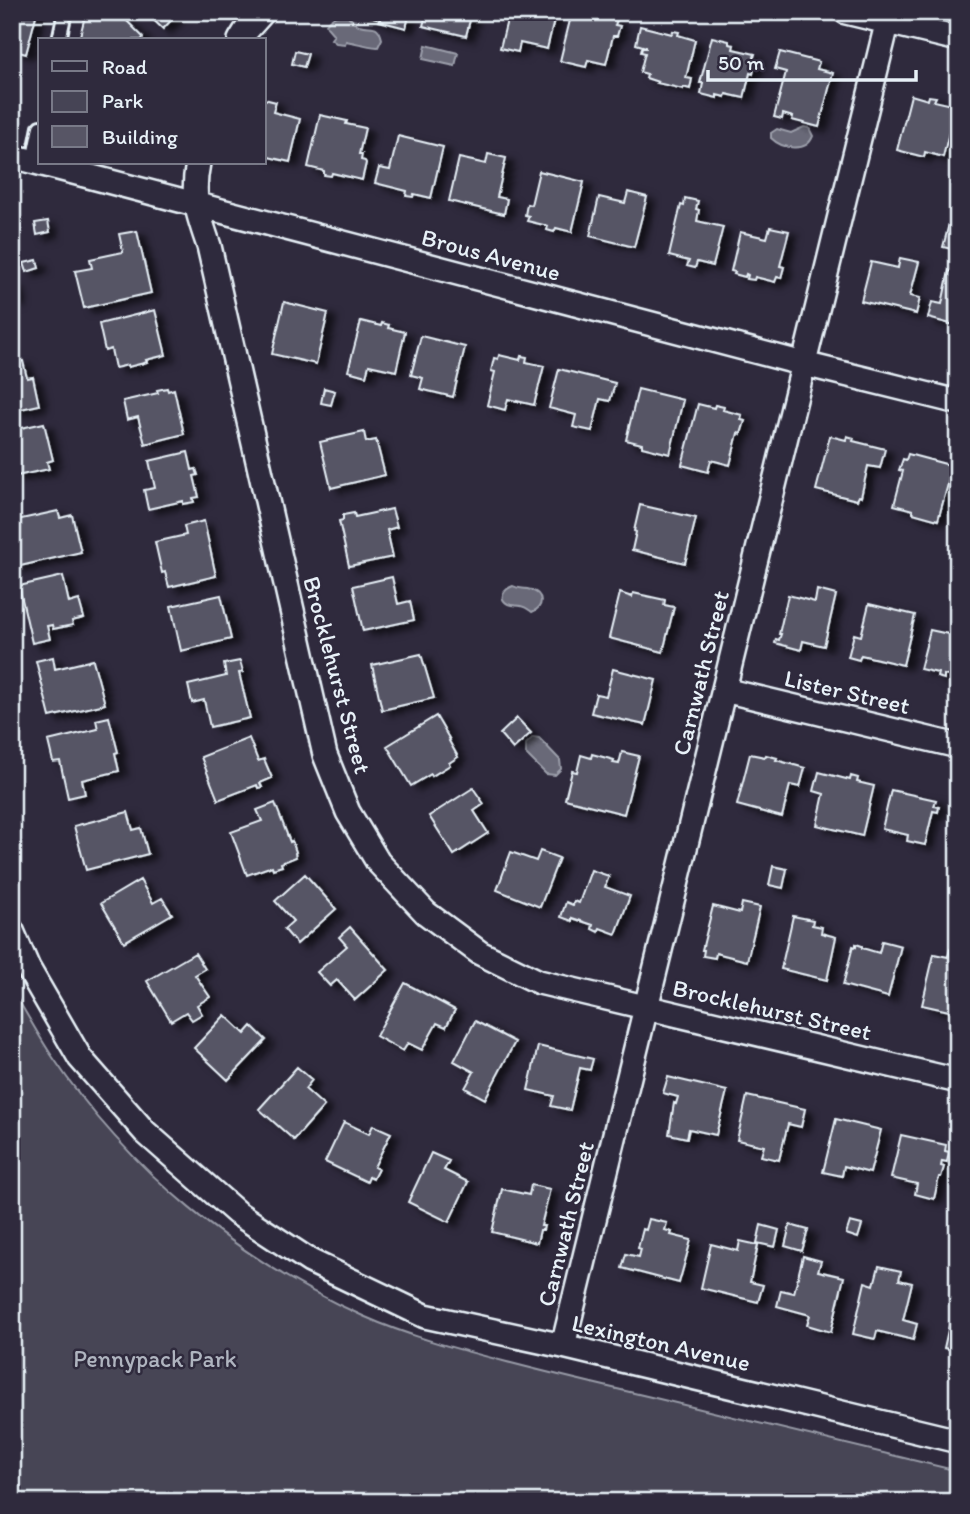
<svg xmlns="http://www.w3.org/2000/svg" width="970" height="1514" viewBox="0 0 970 1514" font-family="Itim,sans-serif">
	<style>
		.green { fill: #464455; stroke: #979aa6; stroke-width: 2 }
		.water { fill: #696978; stroke: #9c9fab; stroke-width: 2 }
		.building { fill: #575565; stroke: #e8f1f8; stroke-width: 2; filter: url(#shadow) }
		.lines { fill: none; stroke-linecap: round; stroke-linejoin: round }
		.lane-casing { stroke: #e8f1f8; stroke-width: 18 }
		.street-casing { stroke: #e8f1f8; stroke-width: 28 }
		.lane { stroke: #2f2a3d; stroke-width: 12 }
		.street { stroke: #2f2a3d; stroke-width: 23 }
		.labels { text-anchor: middle; stroke-width: 5; stroke-linejoin: round; paint-order: stroke }
		.street-label { font-size: 24px; fill: #e8f1f8; stroke: #2f2a3d }
		.park-label { font-size: 24px; fill: #afb4bf; stroke: #2f2a3d }
	</style>
	<defs>
		<filter id="shadow"><feDropShadow dx="8" dy="4.5" stdDeviation="3.5" flood-color="#0009"/></filter>
	</defs>
	<rect width="100%" height="100%" fill="#2f2a3d"/>
	<filter id="ink" filterUnits="userSpaceOnUse"><feTurbulence type="fractalNoise" baseFrequency=".0143" numOctaves="2"/><feDisplacementMap in="SourceGraphic" scale="14" xChannelSelector="R" yChannelSelector="G"/><feConvolveMatrix kernelMatrix="1 2 1 2 8 2 1 2 1" color-interpolation-filters="sRGB"/></filter>
	<g filter="url(#ink)">
		<path class="green" d="M12,990C26,1012 38,1035 52,1056C128,1170 239,1261 363,1316C410,1337 461,1350 511,1363C557,1375 604,1386 651,1397C753,1421 855,1446 958,1471V1502H12Z"/>
		<path class="water" d="M345,14C350,17 354,23 359,25C372,29 378,22 382,39L378,47C366,46 357,43 346,41L345,44L336,43L331,39L334,35L327,27L326,24C331,17 336,15 345,14Z
			M426,45L458,53L455,66L423,59Z
			M804,127L809,128L813,136C807,153 782,149 771,138V133L777,129L791,133Z
			M513,586C520,590 524,587 531,590C544,594 544,607 532,612C528,609 526,607 521,606C517,605 512,606 508,604C497,598 505,589 513,586Z
			M533,737L539,738L560,760L561,769L555,775L546,774L526,754V744Z"/>
		<path class="building" d="M12,12H37L26,54L12,50Z
			M86,12H118L143,37L142,40H79Z
			M145,12H179L163,29Z
			M362,12H410L406,28L379,21L380,19L362,14Z
			M425,12H472L466,36L423,26L426,14Z
			M509,12H556L547,49L520,43L518,52L500,48Z
			M572,12H596L595,15L617,20L615,25L620,26L617,36H613L606,64L588,60L586,67L560,61Z
			M640,26L672,34L673,31L679,32L678,35L695,40L686,78L692,79L690,89L683,87V89L657,83L658,82L646,78L647,74L640,72L645,53L641,52L642,48H646V47L636,44Z
			M712,37L729,41V44L734,45L733,49L755,54L753,60H756L753,74L750,73L744,98L726,94L725,97L717,95V98L701,94L703,83H700Z
			M295,51L308,54L304,67L292,64Z
			M780,52L819,62L817,69L833,73L819,127L792,120L793,117L783,114L782,119L774,117L786,72L775,69Z
			M911,95L928,100L929,96L936,97L934,101L956,106L954,112H958L957,117L953,116L943,157L925,152L924,157L897,150Z
			M264,99L276,102L273,112L300,119L290,162L264,156Z
			M320,115L347,121L346,124L365,128L359,154H362L361,160L365,161L366,163L362,180L332,173L331,176L324,175V171L308,167Z
			M398,136L443,147L431,198L414,194L413,197L406,196L407,191L375,183L379,168L390,170Z
			M488,154L506,158L497,197L507,199L504,214L449,201L459,158L486,164Z
			M539,171L584,182L572,232L556,228L554,232L547,230L548,226L527,221L529,216L525,215L527,204L531,205Z
			M628,192L647,197L634,247L590,236L599,197L625,203Z
			M685,198L698,201L696,209L699,210L697,221L723,227L713,266L697,262L695,268L687,266L689,261L669,256L681,205L684,206Z
			M950,220L958,222V243L956,250L943,247Z
			M48,221L50,232L37,235L35,223Z
			M770,227L789,231L780,266L784,267L781,278L777,277L775,282L755,277L754,280L747,279L748,275L746,274L745,277L734,274L735,272L731,271L740,232L767,238Z
			M137,231L151,293L84,308L75,271L92,268L90,259L123,252L119,234Z
			M900,258L919,262L910,296L920,298L916,314L861,301L871,262L898,268Z
			M37,260L39,268L27,272L24,263Z
			M949,271L958,273V326L928,318L932,302L942,304Z
			M12,284H15L18,300L12,302Z
			M284,302L328,313L316,364L272,354Z
			M155,310L166,355L146,360L147,362L144,363L128,367V365L115,368L111,349L105,351L99,324Z
			M361,321L381,326L382,323L389,325L388,328L405,332L396,371L369,365L366,376L348,371Z
			M421,336L465,347L453,397L420,389L423,378L411,375Z
			M499,355L520,360L521,356L527,357L526,362L544,366L534,405L508,399L505,410L487,405L495,372L491,371L494,358L498,359Z
			M23,361L27,378L33,377L39,405L12,411V363Z
			M559,369L615,383L610,401L600,399L592,431L573,427L576,415L549,408Z
			M167,388L168,391L174,389L184,434L145,444L138,417L127,420L123,401L158,393L157,390Z
			M324,388L335,391L331,405L321,403Z
			M638,389L683,400L670,454L642,447V444L626,440Z
			M698,404L714,408L715,405L724,407L723,410L742,415L741,420L745,421L741,434L738,433L730,465L711,460L708,472L682,465Z
			M44,423L53,460L47,462L49,469L12,477V430Z
			M364,432L366,442L376,440L385,475L331,488L320,442Z
			M830,436L846,440L847,436L854,438L853,441L885,449L880,468L868,466L861,497L859,496L857,500L816,490Z
			M188,452L192,470L196,469L198,475L194,476L199,497L193,498L194,502L183,504V501L148,509L144,490L155,488L149,461Z
			M908,454L953,466L938,520L913,513V510L894,505L903,471L899,470L903,459L906,460Z
			M640,505L696,518L685,563L632,550L636,532L634,531Z
			M392,509L397,527L387,530L393,557L349,566L339,521L343,520V515L354,513L355,517Z
			M58,511L60,518L72,515L81,552L16,567L12,553V521Z
			M204,521L216,576L169,587L165,572L162,573L155,542L186,535L184,526Z
			M63,576L69,603L79,600L84,618L72,621L73,625L53,629L52,625L47,626L50,639L32,643L19,586Z
			M392,577L398,604L410,601L414,620L363,631L353,586Z
			M817,590L836,595L824,646L803,641L801,650L775,643L776,639L779,640L781,634H779L788,595L815,602Z
			M620,593L632,597L633,593L665,600L664,605L674,607L663,652L609,638Z
			M221,595L231,639L181,651L171,606Z
			M869,604L915,615L903,665L861,655L859,660L848,657L854,634L861,636Z
			M930,630L953,635L954,632L958,633V678L944,675V679L937,677L938,673L920,669Z
			M421,654L434,698L382,710L372,665Z
			M53,657L55,669L93,660L105,704L50,717L36,661Z
			M240,661L243,672L239,673L250,718L210,727L204,700L192,703L188,685L226,676L224,664Z
			M613,669L656,680L645,725L591,713L596,694L606,696Z
			M436,716L450,740L449,741L458,757L449,763L450,765L432,776L431,774L411,786L387,746Z
			M109,717L118,752L115,753L119,771L82,780L85,794L68,798L60,761L53,762L48,741L98,729L96,720Z
			M517,718L531,733L513,749L500,734Z
			M249,738L258,761L264,759L272,778L260,783L262,787L258,788L257,785L218,800L201,757Z
			M622,752L639,756L624,814L565,799L572,771L577,772L581,755L591,758L592,754L614,760L613,763L619,764Z
			M750,754L765,757L766,755L777,758L776,760L805,768L800,787L790,785L782,817L737,805Z
			M819,772L850,780L851,776L858,778L857,782L874,786L862,836L817,825L824,794L814,791Z
			M473,788L484,804L474,811L488,833L454,855L429,816Z
			M891,790L936,800L934,806L939,807L938,812L933,811L925,845L907,841L908,835L882,829Z
			M275,803L290,842L292,841L296,852L295,853L296,857L281,863L282,866L273,869L272,866L247,875L231,832L262,821L257,810Z
			M128,812L133,830L141,828L148,854L86,870L74,826Z
			M540,851L559,858L540,907L497,890L511,852L536,861Z
			M773,866L787,869L783,888L769,885Z
			M591,870L609,876L605,887L630,896L616,934L600,928L598,932L592,929L593,925L572,918V921L561,917L566,902L573,905L574,901L579,903Z
			M305,874L336,909L297,944L284,929L293,921L275,901Z
			M140,880L153,903L162,898L172,914L124,942L101,903Z
			M742,903L760,907L747,961L716,953L715,958L703,956L704,950H702L713,906L740,913Z
			M793,916L813,920L812,925L822,927L821,933L836,937L827,980L781,969Z
			M350,927L388,970L355,1000L337,980L330,986L317,972L347,946L339,937Z
			M882,941L901,946L888,997L843,985L853,946L856,947V944L862,946V948L879,953Z
			M950,949L958,951V1013L922,1005L934,954L948,957Z
			M195,953L205,969L195,975L210,997L197,1005L202,1014L192,1020L186,1012L171,1021L147,981Z
			M405,983L455,1010L446,1027L437,1023L422,1050L408,1043L403,1051L376,1036Z
			M225,1015L245,1034L252,1026L266,1040L228,1080L194,1048Z
			M475,1021L515,1042L485,1099L465,1088L474,1072L454,1061Z
			M538,1046L593,1059L590,1070L580,1068L570,1110L551,1106L554,1096L528,1090Z
			M297,1067L312,1080L305,1089L324,1106L294,1140L259,1109Z
			M668,1077L727,1091L716,1135L689,1129L687,1138L669,1134L674,1103L676,1104L678,1097L663,1093Z
			M747,1096L805,1109L801,1127L788,1124L779,1160L761,1156L764,1146L737,1140Z
			M836,1119L881,1130L870,1173L844,1166L842,1176L823,1172Z
			M344,1122L369,1134L373,1125L391,1133L374,1167L378,1169L373,1179L369,1177L367,1182L325,1162Z
			M901,1135L946,1145L945,1151L949,1152L947,1162L942,1161L941,1166L944,1167L941,1177H939L934,1199L915,1194L917,1184L891,1178Z
			M431,1153L449,1161L444,1170L468,1182L449,1222L408,1202Z
			M531,1185L550,1189L541,1226H544L543,1230H540L537,1243L492,1232L502,1189L529,1195Z
			M649,1219L667,1223L665,1230L672,1232L671,1235L691,1240L679,1283L622,1268L626,1254L639,1257L641,1249L638,1248L643,1229L646,1230Z
			M850,1222L862,1225L858,1238L846,1234Z
			M761,1225L779,1230L775,1247L757,1243Z
			M790,1225L808,1230L802,1251L785,1246Z
			M740,1241L758,1245L750,1282L763,1285L758,1302L701,1288L711,1244L738,1251Z
			M803,1256L821,1261L818,1271L844,1277L831,1332L807,1325L810,1315L777,1306L781,1290L794,1293Z
			M879,1266L901,1271L899,1280L912,1283L903,1320L917,1324L913,1340L877,1331L875,1339L853,1334L865,1282L874,1285Z
			M956,1294H958V1351L944,1348Z"/>
		<g class="lines">
			<g class="lane-casing">
				<path id="lane" d="M59,40L65,12
					M33,162L40,127"/>
			</g>
			<g class="street-casing">
				<path id="street" d="M846,12L958,39
					M240,40L245,32L263,12
					M12,156L804,364L958,402
					M198,163C191,197 198,214 209,246L325,755L348,812L378,862L426,913L480,953L539,982L958,1081
					M724,690L958,746
					M12,931L28,968L80,1058L145,1132L237,1213L310,1261L425,1316L563,1346L958,1441
					M563,1346L890,12"/>
			</g>
			<use href="#lane" class="lane"/>
			<use href="#street" class="street"/>
		</g>
	</g>
	<g class="labels">
		<g class="street-label">
			<text transform="translate(491 255) rotate(15)" y="8">Brous Avenue</text>
			<text transform="translate(701 673) rotate(-76)" y="8">Carnwath Street</text>
			<text transform="translate(337 675) rotate(75)" y="8">Brocklehurst Street</text>
			<text transform="translate(847 692) rotate(13)" y="8">Lister Street</text>
			<text transform="translate(772 1010) rotate(13)" y="8">Brocklehurst Street</text>
			<text transform="translate(566 1224) rotate(-76)" y="8">Carnwath Street</text>
			<text transform="translate(661 1343) rotate(13)" y="8">Lexington Avenue</text>
		</g>
		<g class="park-label">
			<text x="155" y="1367">Pennypack Park</text>
		</g>
	</g>
	<rect width="970" height="1514" fill="none" stroke="#2f2a3d" stroke-width="42"/>
	<rect x="21" y="21" width="928" height="1472" fill="none" stroke="#e8f1f8" stroke-width="2.5" filter="url(#ink)"/>
	<rect x="38" y="38" width="228" height="126" fill="#2f2a3d" stroke="#797a88" stroke-width="2"/>
	<rect x="52" y="61" width="35" height="10" fill="#2f2a3d" stroke="#797a88" stroke-width="2"/>
	<text x="102" y="74" font-size="21" fill="#e8f1f8">Road</text>
	<rect x="52" y="91" width="35" height="21" fill="#464455" stroke="#797a88" stroke-width="2"/>
	<text x="102" y="108" font-size="21" fill="#e8f1f8">Park</text>
	<rect x="52" y="126" width="35" height="21" fill="#575565" stroke="#797a88" stroke-width="2"/>
	<text x="102" y="144" font-size="21" fill="#e8f1f8">Building</text>
	<path d="M708 70v10h208v-10" fill="none" stroke="#e8f1f8" stroke-width="3.5"/>
	<text x="718" y="70" font-size="21" fill="#e8f1f8" stroke="#2f2a3d" stroke-width="5" paint-order="stroke">50 m</text>
</svg>
